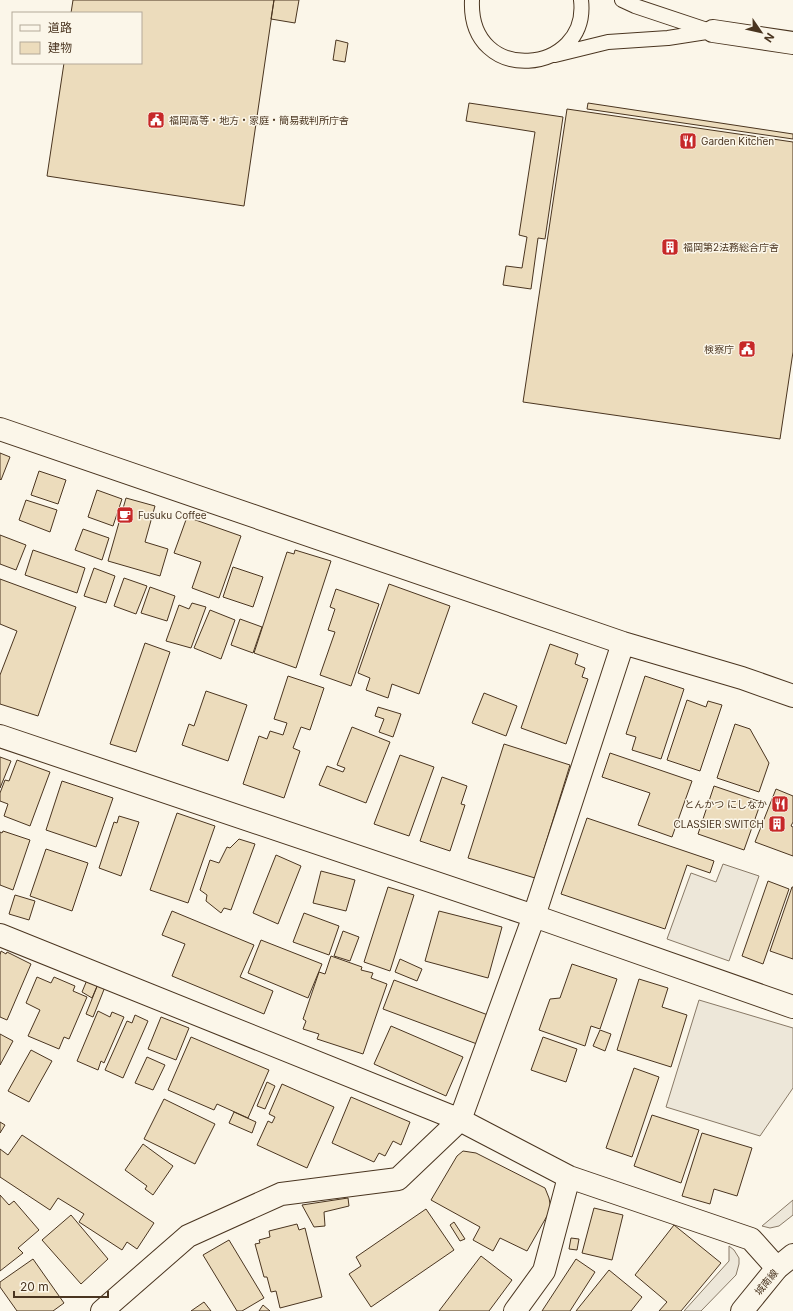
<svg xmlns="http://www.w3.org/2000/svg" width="793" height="1311" viewBox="0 0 793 1311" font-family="Inter,'Noto Sans JP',sans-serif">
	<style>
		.parking { fill: #ede7d9; stroke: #887966 }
		.building { fill: #ecdcbc; stroke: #4a3520 }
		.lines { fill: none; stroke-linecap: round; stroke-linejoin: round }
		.service-casing { stroke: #4a3520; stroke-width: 16 }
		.minor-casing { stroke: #4a3520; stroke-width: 24 }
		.tertiary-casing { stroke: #4a3520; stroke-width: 24 }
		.service { stroke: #fbf6e9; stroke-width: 14 }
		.minor { stroke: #fbf6e9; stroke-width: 22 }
		.tertiary { stroke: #fbf6e9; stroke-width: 22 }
		.labels { text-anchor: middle; stroke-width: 3; stroke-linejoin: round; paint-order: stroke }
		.poi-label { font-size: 10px; fill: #4a3520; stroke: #fbf6e9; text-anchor: start }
		.street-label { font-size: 10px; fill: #4a3520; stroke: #fbf6e9 }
	</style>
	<rect width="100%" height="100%" fill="#fbf6e9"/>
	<path class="parking" d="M723,864L759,876L729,961L667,939L691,873L716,882Z
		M699,1000L793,1028V1088L760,1136L666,1107Z
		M793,1200V1215L779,1226L770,1228L762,1226Z
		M729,1246L734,1250L739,1258V1264L736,1275L701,1311H684L729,1261Z"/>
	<path class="building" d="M73,0H274L244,206L47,176L64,63H141V13H71Z
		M274,0H299L295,23L271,19Z
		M336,40L348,43L345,62L333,60Z
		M469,103L563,117L545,239L538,238L531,289L503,285L506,266L522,268L527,237L519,235L535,132L466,121Z
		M588,103L793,134V139L587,109Z
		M567,109L793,142V352L780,439L523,402Z
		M0,453L10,457L1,480L0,479Z
		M39,471L66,480L58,504L31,495Z
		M97,490L122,499L113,526L88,517Z
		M126,498L155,506L145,542L168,549L160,576L108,561Z
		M26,500L57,510L50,532L19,520Z
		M187,517L241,536L219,598L192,588L201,562L174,553Z
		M83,529L109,538L102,560L75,550Z
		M0,535L26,545L16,570L0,564Z
		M33,550L85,568L77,593L25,575Z
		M295,550L331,561L296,668L254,653L287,552L294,554Z
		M233,567L263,577L253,607L223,597Z
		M94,568L115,576L106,603L84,596Z
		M124,578L147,586L136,614L114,606Z
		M0,579L76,607L38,716L0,704V675L17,631L0,624Z
		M389,584L450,606L419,694L392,684L388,698L366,690L370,678L358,673Z
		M150,587L175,596L167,621L141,613Z
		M336,589L379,604L351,686L320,675L335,632L328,630L335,609L330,607Z
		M192,603L206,607L191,648L166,641L179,605L189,609Z
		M210,610L235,620L221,659L194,648Z
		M240,619L262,627L253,653L231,645Z
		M145,643L170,652L136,752L110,744Z
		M550,644L578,654L575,664L585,668L582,677L588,679L566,744L521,728Z
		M288,676L324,688L310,730L301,727L293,748L300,751L284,798L243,784L259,736L267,739L270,731L283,735L287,723L274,719Z
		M645,676L684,689L661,759L632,750L636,737L626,734Z
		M206,691L247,705L228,761L182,745L189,724L194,726Z
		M484,693L517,706L506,736L472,723Z
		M687,700L706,707L708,701L722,705L700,771L667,760Z
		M378,707L401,714L393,737L379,732L384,719L375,716Z
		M735,724L750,729L769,763L759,792L717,778Z
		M352,727L390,742L366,803L319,785L327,766L343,772L345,768L337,765Z
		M504,744L570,765L535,878L468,858Z
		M610,753L692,781L672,837L638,825L650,793L602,777Z
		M400,755L434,767L409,836L374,824Z
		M0,757L11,761L0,788Z
		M17,760L50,772L30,826L4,816L8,804L0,801V793L5,780L9,781Z
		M442,777L467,786L461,804L465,805L450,851L420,841Z
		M62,781L113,798L96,847L46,830Z
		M714,786L761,802L744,850L698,834Z
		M776,789L793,796V822L791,826L793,827V856L755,842Z
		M177,813L215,826L188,903L150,890Z
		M119,816L139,822L121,876L99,868L114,822L117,823Z
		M587,818L714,861L710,873L687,865L665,929L561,894Z
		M3,831L30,840L13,890L0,885V832L2,833Z
		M239,839L255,844L231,910L224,908L221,913L206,901L207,895L200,890L210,860L219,863L227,847L230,848Z
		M46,849L88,863L72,911L30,896Z
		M276,855L301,866L278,924L253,913Z
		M321,871L355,880L346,911L313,903Z
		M768,881L789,889L763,964L742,956Z
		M388,887L414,895L390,971L364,962Z
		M792,887H793V959L770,951Z
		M15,895L35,901L29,920L9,914Z
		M172,911L254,945L240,977L273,991L264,1014L172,976L185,944L162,935Z
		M439,911L502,927L488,978L425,961Z
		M304,913L339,926L329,955L293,942Z
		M343,931L359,937L350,961L334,956Z
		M261,940L322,964L308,998L248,973Z
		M1,951L6,954L7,952L31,964L7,1020L0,1017V955Z
		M331,956L362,967L361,970L373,973L371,978L387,984L363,1054L317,1039L319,1034L303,1029L306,1021L303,1019L319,972L325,974Z
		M400,959L422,969L417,981L395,972Z
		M572,964L617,979L600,1029L591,1026L585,1046L539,1030L550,999L560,998Z
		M37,977L51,983L54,977L75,986L73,991L87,997L69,1039L64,1037L59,1049L28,1036L40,1010L26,1003Z
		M639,979L668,988L662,1007L687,1015L671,1067L617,1050Z
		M87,980L98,984L92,998L82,992Z
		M394,980L488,1015L477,1044L383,1009Z
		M98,984L105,987L93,1017L86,1014Z
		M98,1011L110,1017L112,1012L124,1017L104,1063L101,1061L98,1070L77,1061Z
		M135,1015L148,1021L123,1078L105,1070L127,1021L132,1023Z
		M161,1017L189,1028L176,1060L148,1049Z
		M391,1026L463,1057L446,1096L374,1064Z
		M600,1030L611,1034L605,1051L593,1046Z
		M0,1034L13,1041L0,1065Z
		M191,1037L269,1070L248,1118L217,1104L214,1110L168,1090Z
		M543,1037L577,1049L566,1082L531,1070Z
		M31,1050L52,1061L29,1102L8,1091Z
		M147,1057L165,1065L153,1090L135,1083Z
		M634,1068L659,1077L632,1157L606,1148Z
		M267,1082L275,1086L265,1109L257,1106Z
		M282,1084L334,1107L307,1168L257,1145L268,1121L272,1123L275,1117L269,1114Z
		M351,1097L410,1122L401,1145L393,1141L385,1156L379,1153L374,1162L332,1143Z
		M164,1099L215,1124L195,1164L144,1139Z
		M234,1112L256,1122L252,1133L229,1123Z
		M652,1115L699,1130L681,1183L634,1166Z
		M0,1122L5,1125L0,1133Z
		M702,1133L752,1148L737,1196L714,1189L710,1204L682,1196Z
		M22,1135L154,1223L137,1249L127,1242L122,1250L79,1222L84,1214L58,1198L50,1210L0,1177V1149L8,1155Z
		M143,1144L173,1166L153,1195L145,1189L147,1186L125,1170Z
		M463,1151L476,1153L545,1188L549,1198L551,1209L527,1251L500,1238L493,1251L473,1240L480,1227L431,1200L457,1156Z
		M0,1195L9,1205L14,1201L39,1230L18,1248L23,1253L0,1271Z
		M348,1198L349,1206L324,1212L325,1226L314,1227L302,1205Z
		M594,1208L623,1215L612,1260L582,1253Z
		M426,1209L454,1250L371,1307L349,1274L361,1266L356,1257Z
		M71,1215L108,1259L81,1284L42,1240Z
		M454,1222L465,1239L460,1241L450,1225Z
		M297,1224L299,1230L305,1228L322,1297L280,1308L276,1291L271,1292L267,1277H264L255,1244L260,1243L259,1240L270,1237L269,1231Z
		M674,1225L721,1263L681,1311H659L667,1302L635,1275Z
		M571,1238L579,1239L577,1250L569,1249Z
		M229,1240L264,1298L242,1311H237L203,1255Z
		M481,1256L512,1280L489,1311H439Z
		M33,1259L64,1303L53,1311H17L0,1287V1282Z
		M576,1259L595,1272L570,1311H542Z
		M609,1270L642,1297L631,1311H576Z
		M204,1302L211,1311H191Z
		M263,1305L270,1311H259Z"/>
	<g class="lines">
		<g class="service-casing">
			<path id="service" d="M472,0C468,87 590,75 581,0
				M622,0L635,6L710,31
				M555,55L608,42L668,38L713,31"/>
		</g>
		<g class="minor-casing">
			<path id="minor" d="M0,429L623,643L742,678L793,696
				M0,736L534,916L793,1007
				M0,935L460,1120L569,1177L751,1239L777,1268
				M102,1311L188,1236L281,1194L398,1179L460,1120L534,916L623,643
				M515,1311L544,1271L569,1177"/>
		</g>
		<g class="tertiary-casing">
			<path id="tertiary" d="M713,31L793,43
				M742,1311L777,1268L793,1255"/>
		</g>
		<use href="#service" class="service"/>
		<use href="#minor" class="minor"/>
		<use href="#tertiary" class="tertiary"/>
	</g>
	<defs>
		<g id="civic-square" transform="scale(0.9)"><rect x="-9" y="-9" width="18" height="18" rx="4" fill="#c62828" stroke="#fbf6e9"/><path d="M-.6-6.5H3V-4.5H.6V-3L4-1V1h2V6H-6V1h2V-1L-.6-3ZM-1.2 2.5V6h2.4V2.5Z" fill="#fff"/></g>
		<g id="restaurant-square" transform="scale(0.9)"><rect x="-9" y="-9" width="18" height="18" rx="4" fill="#c62828" stroke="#fbf6e9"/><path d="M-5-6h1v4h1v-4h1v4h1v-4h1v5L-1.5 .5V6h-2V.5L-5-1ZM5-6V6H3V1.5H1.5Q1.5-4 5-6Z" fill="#fff"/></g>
		<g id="building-square" transform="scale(0.9)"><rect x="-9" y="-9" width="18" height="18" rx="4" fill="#c62828" stroke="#fbf6e9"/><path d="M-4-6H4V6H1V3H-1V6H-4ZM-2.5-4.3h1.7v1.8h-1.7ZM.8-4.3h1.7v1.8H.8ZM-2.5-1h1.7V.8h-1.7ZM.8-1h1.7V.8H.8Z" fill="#fff"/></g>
		<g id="cafe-square" transform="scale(0.9)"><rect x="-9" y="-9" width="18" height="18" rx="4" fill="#c62828" stroke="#fbf6e9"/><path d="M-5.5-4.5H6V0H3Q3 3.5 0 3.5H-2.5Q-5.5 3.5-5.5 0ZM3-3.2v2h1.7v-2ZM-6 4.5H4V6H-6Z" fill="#fff"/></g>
	</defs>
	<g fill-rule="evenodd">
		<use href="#civic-square" x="156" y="120"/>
		<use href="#restaurant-square" x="688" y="141"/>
		<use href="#building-square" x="670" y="247"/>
		<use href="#civic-square" x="747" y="349"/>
		<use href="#cafe-square" x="125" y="515"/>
		<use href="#restaurant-square" x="780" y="804"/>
		<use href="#building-square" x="777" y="824"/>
	</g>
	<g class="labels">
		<g class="poi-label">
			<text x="169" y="124">福岡高等・地方・家庭・簡易裁判所庁舎</text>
			<text x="701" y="145">Garden Kitchen</text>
			<text x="683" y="251">福岡第2法務総合庁舎</text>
			<text x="734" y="353" text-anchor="end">検察庁</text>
			<text x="138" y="519">Fusuku Coffee</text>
			<text x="767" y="808" text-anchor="end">とんかつ にしなか</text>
			<text x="764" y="828" text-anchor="end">CLASSIER SWITCH</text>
		</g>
		<g class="street-label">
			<text transform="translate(766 1282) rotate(-50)" y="4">城南線</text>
		</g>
	</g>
	<rect x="12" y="12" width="130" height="52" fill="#fbf6e9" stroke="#b4a999"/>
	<rect x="20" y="25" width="20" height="6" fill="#fbf6e9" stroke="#b4a999"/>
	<text x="48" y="32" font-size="12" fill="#4a3520">道路</text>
	<rect x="20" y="42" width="20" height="12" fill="#ecdcbc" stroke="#b4a999"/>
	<text x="48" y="52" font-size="12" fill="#4a3520">建物</text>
	<g transform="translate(761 32) rotate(124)" stroke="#fbf6e9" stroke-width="3" paint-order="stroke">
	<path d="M0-3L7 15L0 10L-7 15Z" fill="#4a3520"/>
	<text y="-6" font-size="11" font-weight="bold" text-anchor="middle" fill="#4a3520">N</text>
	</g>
	<path d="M14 1291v6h94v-6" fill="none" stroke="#4a3520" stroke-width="2"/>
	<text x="20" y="1291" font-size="12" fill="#4a3520" stroke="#fbf6e9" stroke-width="3" paint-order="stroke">20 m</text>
</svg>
